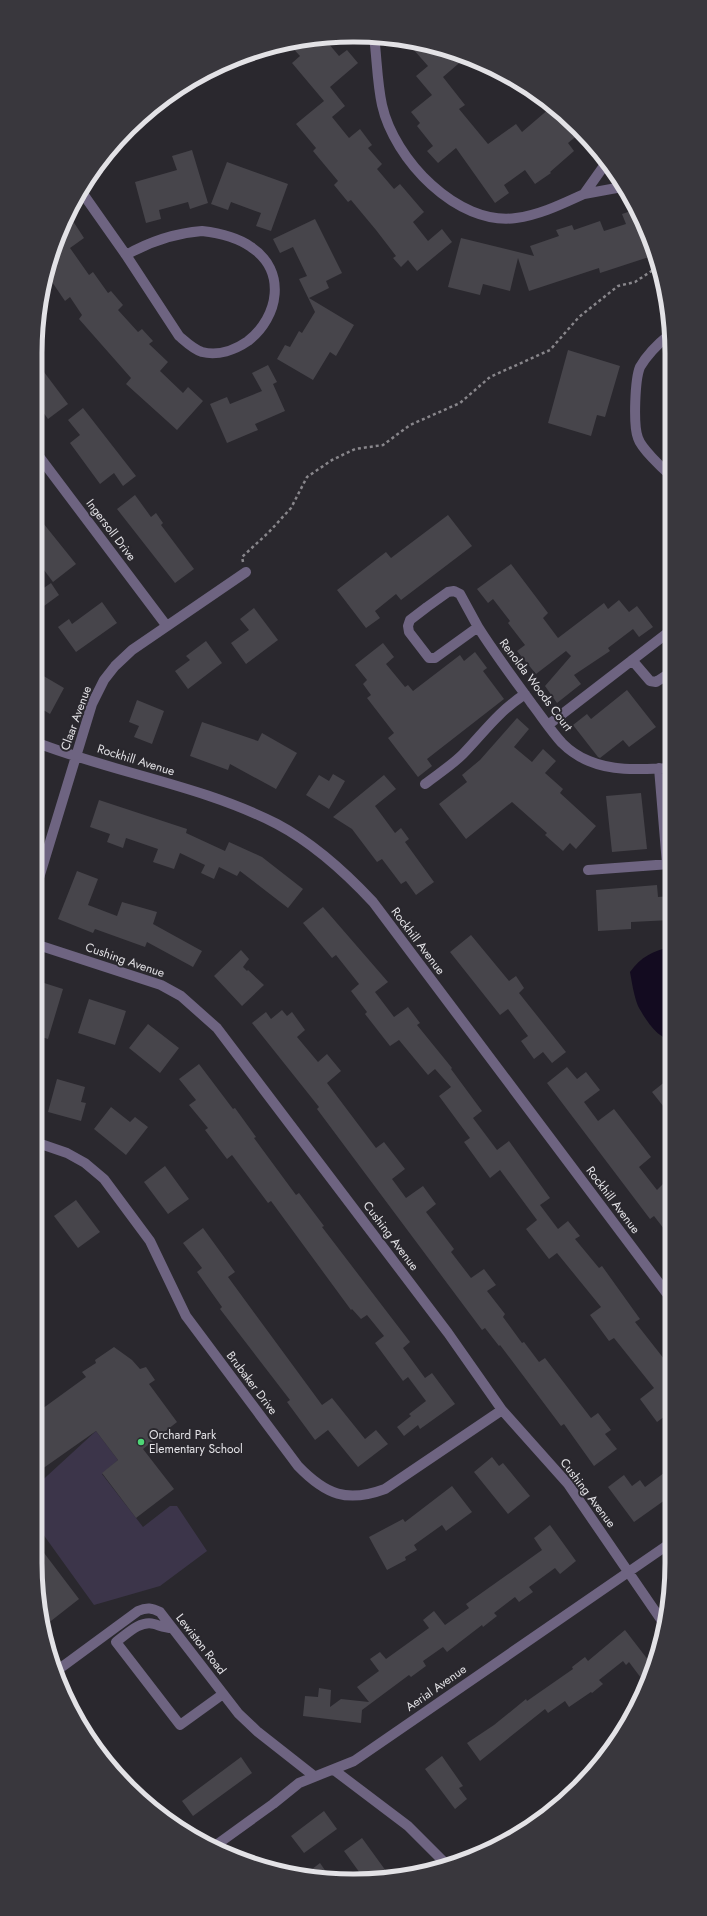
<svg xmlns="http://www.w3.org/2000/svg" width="707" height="1916" viewBox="0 0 707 1916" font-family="Jost,sans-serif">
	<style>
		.green { fill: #3c354a }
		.water { fill: #130b20 }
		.building { fill: #47454b }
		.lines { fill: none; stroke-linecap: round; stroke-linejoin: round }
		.path { stroke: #88868b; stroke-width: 2.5; stroke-dasharray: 3 3; stroke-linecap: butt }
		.minor { stroke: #6e6481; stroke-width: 10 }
		.poi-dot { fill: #4ed676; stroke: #2a282e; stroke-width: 1.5 }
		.labels { text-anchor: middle; stroke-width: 4; stroke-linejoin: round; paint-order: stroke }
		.street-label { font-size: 12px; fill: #e3e2e6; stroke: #2a282e }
		.poi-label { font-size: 12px; fill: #e3e2e6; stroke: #2a282e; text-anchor: start }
		.rim { fill: none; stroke: #e3e2e6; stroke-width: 5 }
	</style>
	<rect width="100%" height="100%" fill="#2a282e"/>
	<path class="green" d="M96,1431L118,1460L102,1474L143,1527L170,1506H177L207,1551L160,1586L94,1605L35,1523V1487Z"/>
	<path class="water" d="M671,947V1039C657,1039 644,1017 638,1006C634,996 632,983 630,972C641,957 652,951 671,947Z"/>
	<path class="building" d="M323,37L339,56L347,50L358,63L330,87L345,106L332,117L349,138L360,129L372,145L368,148L382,164L377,169L394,189L400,184L424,212L413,222L428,241L442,229L452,242L417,271L408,260L401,267L393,258L396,256L376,230L351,200L348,202L334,185L338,181L313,151L316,148L296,124L324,101L292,63L300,56L288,43L312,38Z
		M406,41L436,46L465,58L443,77L465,105L459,109L488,144L516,124L522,132L550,108L579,134L568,143L574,151L550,172L551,173L535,184L525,170L504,185L509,193L495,203L456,148L438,163L427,151L433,146L417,126L420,123L411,112L432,95L416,76L428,66Z
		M192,150L208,203L190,209L188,202L159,210L161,219L146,223L135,182L177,170L172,156Z
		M227,162L288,184L271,231L256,226L261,213L231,202L228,210L211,204Z
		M637,209L652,256L600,273L599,268L529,291L518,258L510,291L483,284L480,295L448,287L461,238L534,256L530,246L559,236L556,230L572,225L574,230L600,221L604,231L626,224L622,214Z
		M315,219L342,273L326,281L329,288L309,298L354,325L336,356L330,352L313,380L277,359L285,345L290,347L299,331L302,333L315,312L299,279L307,276L293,247L280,253L273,239Z
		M73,221L84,238L70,248L89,275L93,272L108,293L111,291L123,305L118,310L138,332L142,329L153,341L149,344L168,362L160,371L183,393L188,387L203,401L177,430L126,384L131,378L79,319L82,315L70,297L65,301L50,279L52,278L47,269L62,228Z
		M568,350L620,366L605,417L597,415L591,436L548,423Z
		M35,360L68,404L48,419L35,401Z
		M268,365L277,382L273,384L285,411L255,424L258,430L227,443L210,404L227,397L230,404L262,391L252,373Z
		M83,408L136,476L123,486L114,473L100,484L70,443L80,435L68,420Z
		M135,495L151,517L156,513L163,523L161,525L194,569L175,583L117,509Z
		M35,513L76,564L53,582L35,558Z
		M448,515L472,546L401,600L396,594L375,611L380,618L366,628L337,590L386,552L391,558Z
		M511,564L548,613L543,618L558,638L604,603L608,609L619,600L629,612L637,606L653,627L639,637L633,629L608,648L610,651L574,675L581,684L557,703L545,686L571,656L566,651L536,674L517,651L525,645L508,623L510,621L493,599L488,603L477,589Z
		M51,583L59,595L44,606L35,594Z
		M102,602L117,623L76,652L58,627L69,619L72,624Z
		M254,608L278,640L246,664L231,643L249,630L240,619Z
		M206,641L222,663L188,689L175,671L190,660L186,656Z
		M383,643L394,657L386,664L405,687L408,685L413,691L460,655L464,661L475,652L487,668L483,671L504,699L427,759L432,766L418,777L388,738L394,733L367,698L371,695L363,684L367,680L355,665Z
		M35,671L64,688L50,714L35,705Z
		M627,690L656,727L629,747L623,740L600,758L598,757L573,725L587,714L591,719Z
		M137,700L164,711L152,744L134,737L139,726L129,722Z
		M517,718L529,729L514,747L532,762L543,749L556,761L545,773L563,789L560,793L596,826L576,849L570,843L563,851L545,835L547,833L512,802L466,839L439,804L467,782L462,775L480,760Z
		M202,722L258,741L262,733L297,753L276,789L230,764L228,770L190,756Z
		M333,774L345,781L329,809L306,795L319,775L329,781Z
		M384,775L396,789L375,806L395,833L401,828L409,839L405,842L434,882L416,895L406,881L401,884L382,859L377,862L352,829L333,817Z
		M641,793L647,849L612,852L606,796Z
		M99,800L187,829L186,833L225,851L229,842L262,857L303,889L288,908L240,871L237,876L219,867L214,879L201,873L205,865L180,853L174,869L153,862L158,849L126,838L123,848L107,842L110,834L90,827Z
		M77,871L98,879L88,905L117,916L122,902L157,912L153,924L202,951L193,967L147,942L145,947L95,929L93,933L58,919Z
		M657,885L658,897L671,896V920L631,922V929L598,931L596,890Z
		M323,907L388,982L375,992L394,1017L408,1007L420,1023L417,1025L452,1068L451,1069L482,1111L473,1118L497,1150L509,1141L550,1198L540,1205L558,1229L568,1221L580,1236L575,1239L599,1268L602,1266L640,1319L635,1322L672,1369V1392L663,1399L672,1411L657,1422L640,1399L654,1388L614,1338L609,1341L590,1315L601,1307L557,1253L549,1259L526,1229L537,1220L500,1170L490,1178L464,1142L470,1138L439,1096L451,1087L435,1069L428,1075L399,1040L390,1046L365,1014L367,1012L351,991L359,984L336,955L332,958L303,923Z
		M471,935L509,981L516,976L524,988L519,993L566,1052L552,1063L543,1052L534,1059L521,1041L528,1036L508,1009L500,1015L450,952Z
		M241,950L249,959L243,967L247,971L248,970L264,985L242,1006L214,976Z
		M41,982L63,989L48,1039L35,1035V1000Z
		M89,999L126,1011L115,1045L78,1033Z
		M282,1010L287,1016L292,1012L305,1030L297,1037L318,1062L327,1054L341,1071L327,1083L376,1148L384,1142L405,1169L392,1179L406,1198L423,1186L436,1204L426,1212L454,1249L451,1252L471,1278L484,1269L496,1285L487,1291L505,1314L503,1317L522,1343L524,1342L539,1362L545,1358L591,1418L598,1413L611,1430L605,1434L617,1449L594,1466L564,1424L561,1426L500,1345L499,1346L485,1328L482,1330L317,1109L319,1107L252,1023L266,1012L271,1019Z
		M148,1024L179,1048L160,1073L129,1048Z
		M199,1064L233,1109L235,1108L256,1137L254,1138L296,1195L299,1193L324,1226L322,1227L410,1342L403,1348L425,1378L432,1373L455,1404L420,1429L418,1425L404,1436L397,1427L411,1416L409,1414L426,1401L408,1377L403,1381L375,1343L384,1336L367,1315L361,1319L352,1309L351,1310L271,1201L268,1203L232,1155L227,1159L205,1130L208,1128L189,1105L196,1100L179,1079Z
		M567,1067L577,1079L586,1072L600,1090L584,1102L598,1121L614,1109L651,1157L639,1167L657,1190L665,1182L671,1190V1238L654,1216L650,1219L547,1083Z
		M671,1077V1116L652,1092Z
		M57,1079L85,1087L81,1102L86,1103L81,1121L48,1112Z
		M111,1107L130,1122L135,1117L148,1127L126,1155L94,1129Z
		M165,1166L189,1199L168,1214L144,1182Z
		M76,1200L100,1232L78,1248L54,1216Z
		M203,1228L235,1272L228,1277L322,1405L332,1398L365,1439L376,1430L388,1444L358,1467L328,1430L315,1440L287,1402L290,1400L220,1309L222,1307L197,1272L202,1268L183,1243Z
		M114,1347L132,1360L140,1369L146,1367L155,1380L149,1384L177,1422L143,1449L174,1489L136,1518L102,1473L118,1460L96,1431L35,1474V1414L86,1377L82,1372L96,1363L95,1360Z
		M492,1457L499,1466L503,1463L530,1496L508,1514L474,1472Z
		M672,1467V1495L634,1522L608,1487L624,1475L632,1486L640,1480L645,1487Z
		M452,1486L472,1512L446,1531L442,1525L414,1545L417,1550L405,1557L406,1560L387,1570L369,1537L403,1519L405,1522Z
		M550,1525L576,1561L560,1574L555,1568L529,1587L533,1592L519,1602L515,1597L494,1613L497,1616L483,1627L482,1625L447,1652L443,1647L423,1661L426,1666L411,1677L409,1675L362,1710L361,1723L303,1716L305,1696L318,1697L319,1688L331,1690L330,1707L341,1699L369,1702L357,1687L379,1671L370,1659L380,1652L386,1659L429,1628L423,1620L434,1611L445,1625L469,1608L466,1604L542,1550L534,1538Z
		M35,1541L79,1599L42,1628L35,1562Z
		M625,1630L652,1665L649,1672L641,1678L629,1662L626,1665L623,1661L599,1680L603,1684L592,1693L591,1692L569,1707L565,1701L548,1713L545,1709L480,1761L467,1743L494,1725L526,1699L527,1701L573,1669L572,1667L585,1657L588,1661Z
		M442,1756L463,1786L459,1788L467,1799L455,1809L425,1769Z
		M241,1757L252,1773L193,1816L182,1801Z
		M324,1811L337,1829L304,1853L291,1836Z
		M362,1838L386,1871L374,1880H365L344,1851Z
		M320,1863L331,1879L312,1878L303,1876Z"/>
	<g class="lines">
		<path class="path" d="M243,562L242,557L269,532L291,508L307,477L332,460L355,449L383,445L410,425L460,403L490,377L550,350L579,317L618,286L635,282L656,268"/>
		<path class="minor" d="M374,36C377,59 377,82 382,105C394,159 457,226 516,218C540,215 562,204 584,194
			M606,163L584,194L622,187
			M81,191L126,255
			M202,231C219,233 237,237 251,247C287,271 279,317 248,341C235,350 218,356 202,352C193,349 186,342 179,336L126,255C149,242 175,233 202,231Z
			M669,335C659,343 647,355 640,367C635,379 633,425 638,438C641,448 662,468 670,475
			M35,451L166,625
			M454,591L460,594L478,627L435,658H429L409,632L408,626L410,620L427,607L448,592Z
			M478,627C495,654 514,679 532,704C542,717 551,731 562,743C569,750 579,757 589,761C615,772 643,769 670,768
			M632,660L650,681L656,682L670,673
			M548,725L670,631
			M35,742C114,773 201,785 277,824C313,843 345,872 373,902L671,1299
			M659,768L667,864
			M425,784C438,774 452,765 463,754C486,730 497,713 525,694
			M588,870L670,864
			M35,891L92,704L104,680L115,666L132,650L246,572
			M35,944L161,985L181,996L217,1028L448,1333L502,1410L568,1484L664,1624
			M35,1142L67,1153L85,1163L104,1179L150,1241L186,1316L298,1466C326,1495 347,1503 385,1489L502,1410
			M172,1628C165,1628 161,1626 154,1624C140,1620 127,1634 116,1642L180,1725L223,1694
			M55,1672L138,1611C147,1607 152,1608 160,1612L238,1713L258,1732L314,1776
			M334,1770L408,1826L447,1865
			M212,1848L273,1804L299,1783L354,1761L672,1542"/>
	</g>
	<circle class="poi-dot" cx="141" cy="1442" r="4"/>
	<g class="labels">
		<g class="street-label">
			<text transform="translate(111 530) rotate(53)" y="4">Ingersoll Drive</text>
			<text transform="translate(536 685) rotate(53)" y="4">Renolda Woods Court</text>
			<text transform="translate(76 718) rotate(-70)" y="4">Claar Avenue</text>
			<text transform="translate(136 760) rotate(17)" y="4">Rockhill Avenue</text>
			<text transform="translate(418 941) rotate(53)" y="4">Rockhill Avenue</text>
			<text transform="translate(125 960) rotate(19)" y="4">Cushing Avenue</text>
			<text transform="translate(613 1200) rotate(53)" y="4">Rockhill Avenue</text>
			<text transform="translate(391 1236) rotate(53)" y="4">Cushing Avenue</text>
			<text transform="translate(252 1383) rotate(53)" y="4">Brubaker Drive</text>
			<text transform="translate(588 1493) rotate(53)" y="4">Cushing Avenue</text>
			<text transform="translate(201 1644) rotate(52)" y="4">Lewiston Road</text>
			<text transform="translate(436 1688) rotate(-35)" y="4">Aerial Avenue</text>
		</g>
		<g class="poi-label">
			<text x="149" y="1439">Orchard Park<tspan x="149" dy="14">Elementary School</tspan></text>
		</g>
	</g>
	<path d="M0 0H707V1916H0ZM353 42H354A311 311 0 0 1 665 353V1563A311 311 0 0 1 354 1874H353A311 311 0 0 1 42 1563V353A311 311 0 0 1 353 42Z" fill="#39373d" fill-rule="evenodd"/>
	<path class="rim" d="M353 42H354A311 311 0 0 1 665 353V1563A311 311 0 0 1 354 1874H353A311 311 0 0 1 42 1563V353A311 311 0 0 1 353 42Z"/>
</svg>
